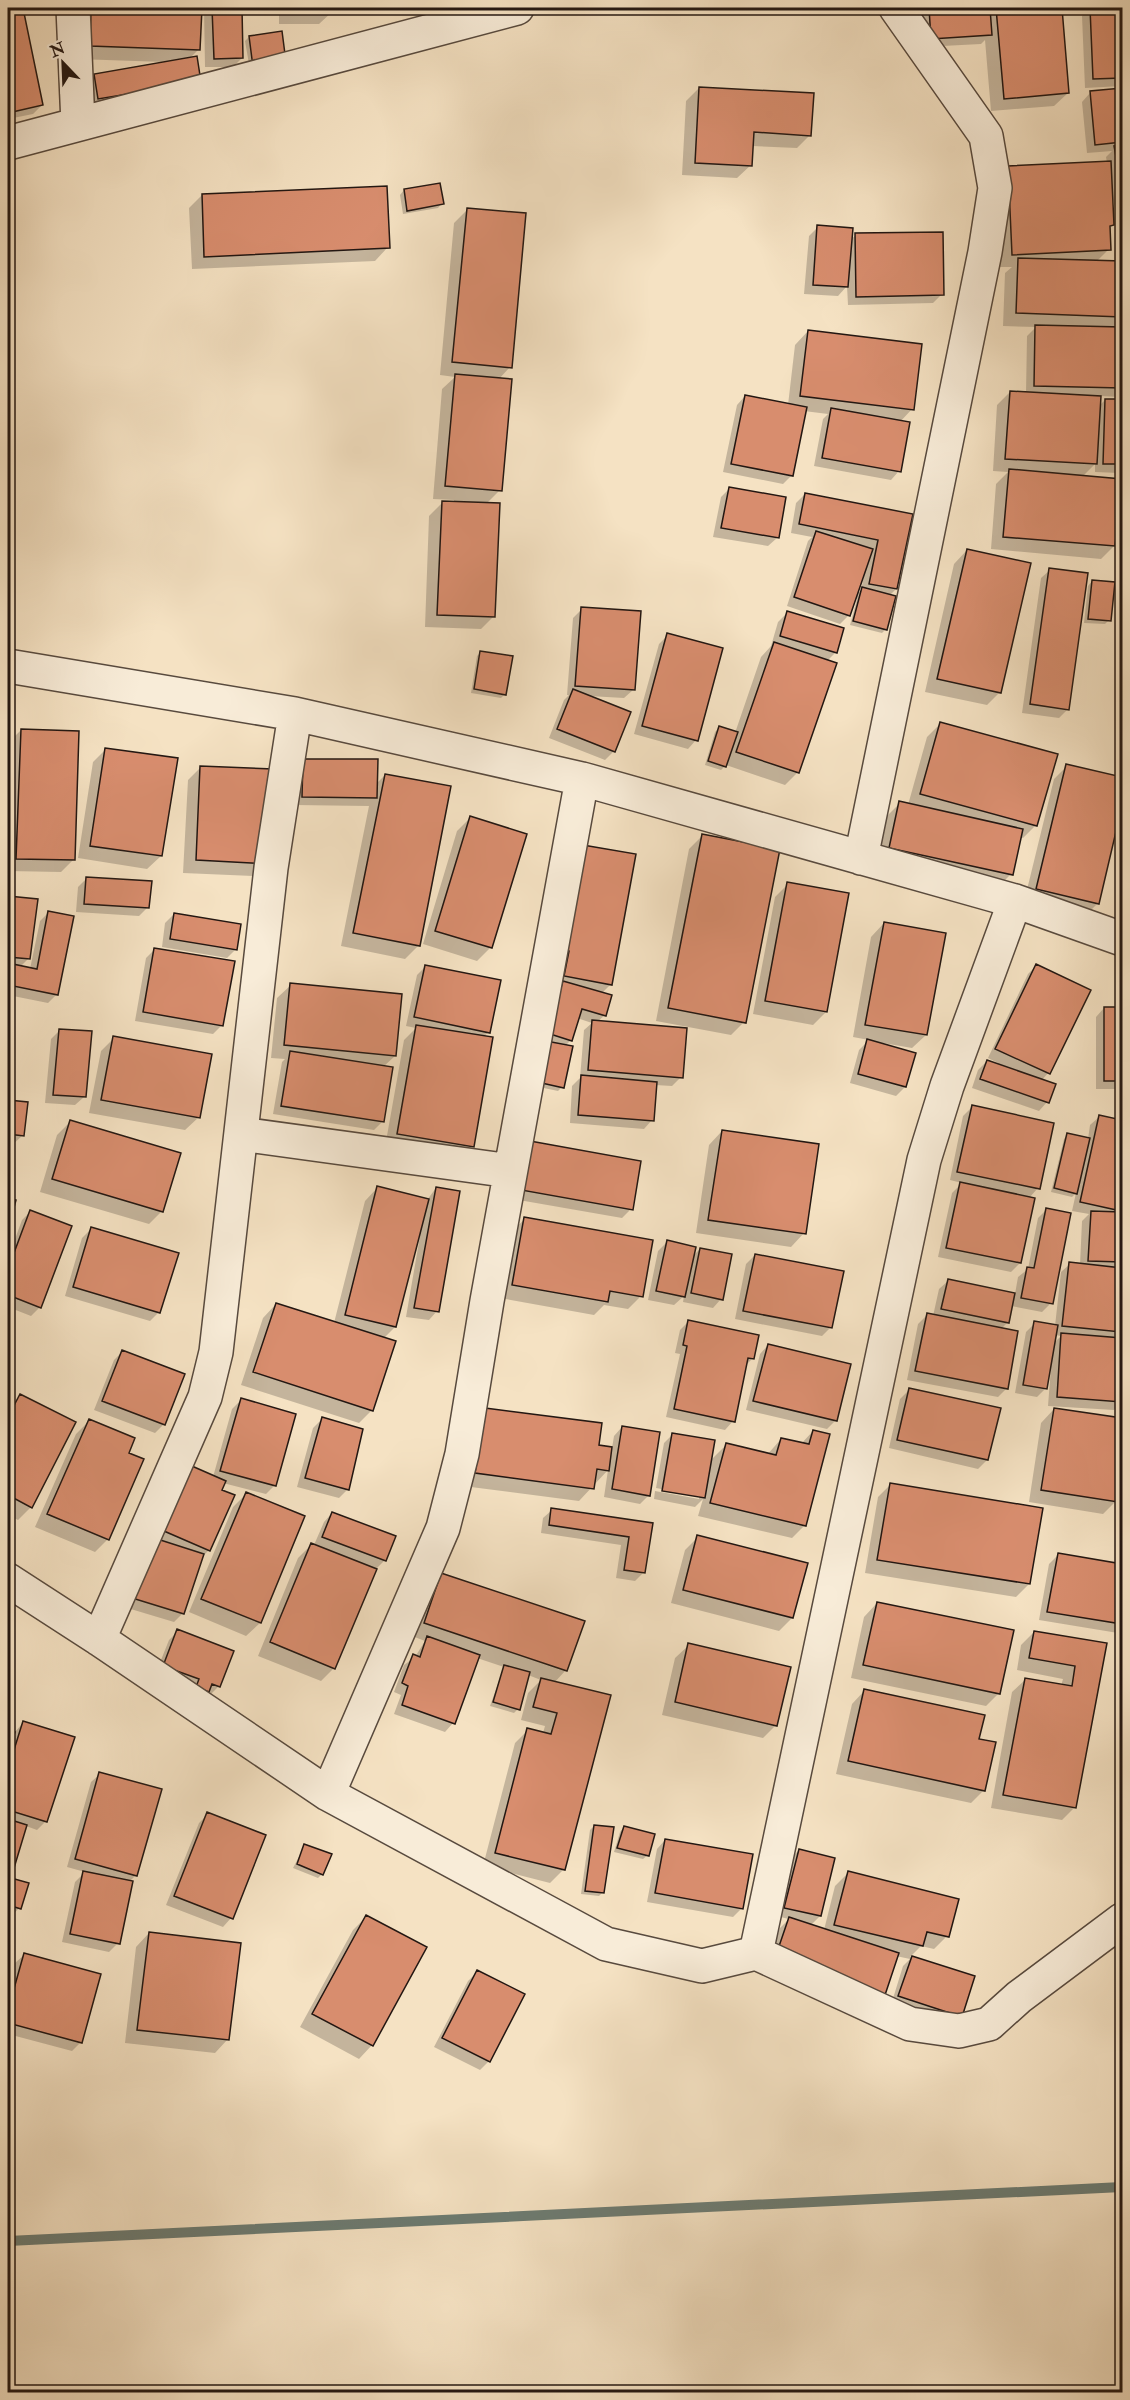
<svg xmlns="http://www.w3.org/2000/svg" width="1130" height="2400" viewBox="0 0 1130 2400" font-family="'IM FELL Double Pica',serif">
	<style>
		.shadow { fill: #0003; fill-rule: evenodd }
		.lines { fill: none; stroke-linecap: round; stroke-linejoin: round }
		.stream { stroke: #6c7b72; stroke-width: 10 }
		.building { fill: #d88d6e; stroke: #231712; stroke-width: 1.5 }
		.street-casing { stroke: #584a3e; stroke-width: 36 }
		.street { stroke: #f8ecd8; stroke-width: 33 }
	</style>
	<rect width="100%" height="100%" fill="#f5e2c3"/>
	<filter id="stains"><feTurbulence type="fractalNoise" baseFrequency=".00333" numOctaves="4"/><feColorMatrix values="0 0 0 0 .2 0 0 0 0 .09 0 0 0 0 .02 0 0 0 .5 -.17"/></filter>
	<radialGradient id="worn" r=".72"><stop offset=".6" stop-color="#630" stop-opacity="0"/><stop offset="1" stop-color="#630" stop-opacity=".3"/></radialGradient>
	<path class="shadow" d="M8,8H22L42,105L33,114L8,119Z
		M79,8H200L199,49L189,59L199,81L90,107L86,84L95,75L164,62L77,59Z
		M204,8H240L242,58L233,67H205Z
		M253,8H333V11L319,24H279V13L253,12Z
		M921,8H989V10L991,8H1061L1068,93L1054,106L991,111L985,40L981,44L923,47Z
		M1090,8H1122V86L1085,88L1082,16Z
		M281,33L250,70L245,41L249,37Z
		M699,88L810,135L797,148L752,146L751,165L737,178L682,175L686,101Z
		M1122,89V238L1111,191L1112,225L1108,229L1109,249L1096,262L1122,263V394L1120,397L1100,396L1099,406L1105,400H1122V469L1119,473L1095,472V464L1082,477L1114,546L1101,559L991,549L996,484L1008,472L993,471L997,405L1010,392L1026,393L1027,336L1036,327L1003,326L1005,273L1012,267H999L996,181L1107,163L1106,157L1112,151L1087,153L1082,102L1090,93Z
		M404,190L442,203L438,208L403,214L400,195Z
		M202,195L388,247L375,261L192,269L189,208Z
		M468,209L510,367L498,380L500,490L486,504L494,616L481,629L425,627L429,516L442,503H454V500L433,499L442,389L455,377L440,375L454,223Z
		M818,227L850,240L856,235L942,294L933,303L848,305L847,286L838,296L804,294L809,236Z
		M808,331L912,409L900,422L899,471L891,480L814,466L823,419L828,414L804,411L792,475L783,484L723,472L737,405L745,396L788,405L795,345Z
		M730,488L777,538L768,546L713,537L721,497Z
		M805,494L911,515L896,589L889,596L886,629L882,633L850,625L857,599L855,598L849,615L840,624L787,606L808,541L812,537L791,533L796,503ZM862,576H864L861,590L855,596Z
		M967,550L1000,692L987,705L925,692L954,564Z
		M1050,570L1068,709L1059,718L1022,713L1041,578Z
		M1092,581L1109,620L1105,624L1084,623L1088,586Z
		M582,609L633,690L624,698L589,696L614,751L605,760L549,738L564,700L569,695H567L573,618Z
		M787,613L836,652L827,661L798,772L785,785L726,765L721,770L705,765L715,732L719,728L735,733L761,657L771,646L778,622Z
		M668,635L696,740L688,749L634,734L659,644Z
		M481,652L505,694L501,698L471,693L477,656Z
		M8,718H12L10,741L21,730L74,859L61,872L8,871Z
		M940,724L1036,825L1023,838L1019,837L1011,874L998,887L877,861L887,816L900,803L908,805L927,737Z
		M106,749L161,856L147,869L78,858L93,762Z
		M1067,766L1122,778V800L1098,903L1085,916L1024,902L1054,779Z
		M201,767L266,863L253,876L183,873L188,780Z
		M295,769L376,784L385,775L418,946L405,959L341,946L369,806L294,805Z
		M470,818L525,835L490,948L477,961L423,944L457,831Z
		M702,836L744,1022L731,1035L656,1021L689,849Z
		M564,859L611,984L601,994L605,1015L597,1022L681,1077L672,1086L655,1085L652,1120L644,1129L570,1123L572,1086L580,1078L584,1030L592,1023L577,1018L571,1040L565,1046L562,1087L558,1091L534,1086Z
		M87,878L148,907L139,916L76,912L78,887Z
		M788,884L826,1012L813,1025L753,1014L775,897Z
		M8,897L36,901L28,959L20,967L30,969L40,921L49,912L57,994L48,1003L8,995Z
		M174,914L236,949L227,958L162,947L165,923Z
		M884,923L926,1035L912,1048L883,1043V1045L914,1054L905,1087L896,1096L850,1083L859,1050L869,1040L853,1037L871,937Z
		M155,949L222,1025L213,1034L135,1021L146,958Z
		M1036,966L1089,990L1048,1073L1042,1080L1047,1102L1039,1111L972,1088L978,1070L987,1061L997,1065L998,1063L988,1058L1028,974Z
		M425,967L489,1032L483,1037L473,1146L459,1159L385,1147L404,1040L416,1028L406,1026L417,975Z
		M291,985L395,1056L383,1067V1121L374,1130L273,1114L282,1062L285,1059L271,1058L277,998Z
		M1104,1008H1122V1089H1096V1017Z
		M60,1030L84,1097L75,1105L45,1103L51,1039Z
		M114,1038L199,1117L185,1130L89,1113L101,1051Z
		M8,1101L26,1103L23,1135L9,1148Z
		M972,1107L1038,1188L1029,1198L1020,1263L1011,1272L938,1257L952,1193L962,1183L950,1180L963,1116Z
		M1099,1117L1122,1122V1200L1117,1213L1122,1214V1264L1118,1269H1122V1301L1119,1332L1112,1339H1122V1399L1114,1410L1048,1406L1051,1367H1049L1046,1388L1037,1397L1015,1393L1026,1332L1035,1323L1055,1326L1061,1272L1070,1264L1080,1265L1082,1221L1089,1214L1072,1211L1076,1193L1072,1197L1051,1192L1064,1139L1068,1134L1088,1139L1090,1125ZM1055,1335L1061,1336L1053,1344Z
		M70,1122L162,1211L149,1224L40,1192L57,1135Z
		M722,1131L804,1233L791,1247L696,1233L709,1145Z
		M521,1152L631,1209L622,1218L513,1199Z
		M378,1187L427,1200L436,1188L437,1311L429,1320L406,1317L420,1236H418L395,1327L383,1339L372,1410L359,1423L241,1385L263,1318L276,1304L334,1323L365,1201Z
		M1047,1209L1051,1303L1042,1312L1011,1306L1008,1322L1001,1329L1007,1388L998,1397L907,1380L918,1324L927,1315L933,1316L939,1289L948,1281L1015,1294L1018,1277L1028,1269L1038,1218Z
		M31,1211L40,1307L31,1316L8,1307V1258L22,1220Z
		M525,1219L641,1296L628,1309L604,1305L594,1315L500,1298L511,1232Z
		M91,1229L159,1312L150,1321L65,1296L82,1238Z
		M667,1242L692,1257L700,1249L721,1299L713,1308L683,1302L684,1296L674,1305L648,1300L658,1251Z
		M755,1255L831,1327L822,1336L735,1319L746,1264Z
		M689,1321L752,1359L745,1366L733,1421L725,1430L666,1417L680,1354L675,1353L680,1330Z
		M768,1345L836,1420L827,1429L746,1410L760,1354Z
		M122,1352L164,1424L155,1433L94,1410L114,1360Z
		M909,1390L987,1460L978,1469L889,1448L900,1399Z
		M20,1396L31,1507L18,1520L8,1515V1408Z
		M241,1400L295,1415L274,1486L266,1494L223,1483L209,1550L201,1558L183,1613L174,1622L124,1607L149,1537L213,1477L232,1409Z
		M1054,1409L1122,1420V1461L1116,1501L1103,1514L1029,1502L1041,1423Z
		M322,1419L348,1489L339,1498L297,1487L313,1428Z
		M89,1421L127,1454L108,1539L95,1552L35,1527L76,1434Z
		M472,1422L612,1448L614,1436L622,1427L649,1495L640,1504L604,1497L608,1470L579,1501L463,1486Z
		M813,1431L805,1525L792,1538L698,1516L703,1499L695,1507L654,1499L655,1491L699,1499V1496L656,1488L664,1443L673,1434L710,1461L726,1445L767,1455L781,1439L801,1444Z
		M891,1484L1029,1584L1016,1597L865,1573L878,1497Z
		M246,1494L303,1517L260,1623L246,1636L189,1612L233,1507Z
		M552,1510L652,1524L644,1572L635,1581L616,1578L621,1545L541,1533L543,1518Z
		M332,1513L394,1537L384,1561L376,1569L334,1668L321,1681L258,1656L298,1558L312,1544L314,1545L324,1522Z
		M698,1537L792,1618L779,1631L671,1603L685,1550Z
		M1058,1555L1122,1566V1629L1118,1633L1039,1620L1049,1564Z
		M442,1575L566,1670L554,1683L609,1696L564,1869L550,1883L483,1866L515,1743L528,1730L543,1733L545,1726L521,1720L528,1693L541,1680L528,1675L518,1709L514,1713L490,1706L504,1667L477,1658L453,1723L445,1732L394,1714L401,1695L394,1692L404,1665L415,1657L425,1641L412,1636L429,1588Z
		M877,1603L999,1693L986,1706L851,1678L864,1617Z
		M178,1631L232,1652L218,1687L210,1695L155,1675L169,1640Z
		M1034,1632L1105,1645L1075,1807L1062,1820L991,1808L1012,1692L1026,1679L1061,1686L1063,1679L1017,1670L1021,1645Z
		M689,1645L776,1725L763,1738L662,1715L675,1658Z
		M865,1690L978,1740L984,1790L971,1803L836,1774L852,1704Z
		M23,1723L46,1821L37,1830L26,1826L9,1879L19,1908L11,1917L8,1916V1731L14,1733Z
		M100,1774L136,1875L129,1882L118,1943L109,1952L62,1942L75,1882L85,1872L67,1867L91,1782Z
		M208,1814L231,1918L223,1927L166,1905L199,1823Z
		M594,1826L603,1892L599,1896L581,1894L590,1830Z
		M624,1827L648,1855L643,1859L614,1852L620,1832Z
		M665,1840L742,1908L733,1917L647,1902L657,1849Z
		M305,1845L322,1874L318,1878L293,1868Z
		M799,1850L820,1916L810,1926L824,1930L835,1886L848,1873L947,1936L934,1949L921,1946L910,1957L973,1977L961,2016L891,2005L903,1966L910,1959L896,1956L767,1967L780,1928L789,1919L776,1916L790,1859Z
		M366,1917L372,2045L359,2059L300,2027L353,1930Z
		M149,1933L228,2039L215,2053L125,2043L136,1947Z
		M24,1955L81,2042L72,2051L8,2034V1991L15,1963Z
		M477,1972L489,2061L480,2070L434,2047L468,1981Z"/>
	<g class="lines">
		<path class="stream" d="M8,2241L1122,2187"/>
	</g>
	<path class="building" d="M8,8H23L43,105L8,113Z
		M91,8H202L200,50L90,46Z
		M212,8H242L243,58L214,59Z
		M292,8H334V11H292Z
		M929,8H990L992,35L931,39Z
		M996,8H1062L1069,93L1004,99Z
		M1090,8H1122V78L1093,79Z
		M282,31L286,62L253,67L249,36Z
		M197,56L201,82L98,99L94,74Z
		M699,87L814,93L811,136L754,132L752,166L695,163Z
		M1122,88V142L1095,145L1090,91Z
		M1122,145V189L1114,146Z
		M1111,161L1114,225L1110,226L1111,250L1012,255L1008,166Z
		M440,183L444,204L407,211L404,189Z
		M387,186L390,248L204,257L202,194Z
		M467,208L526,213L512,368L452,362Z
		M817,225L853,228L848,287L813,285Z
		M943,232L944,295L856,297L855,233Z
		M1018,258L1122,261V317L1016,313Z
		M1035,325L1122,327V388L1034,386Z
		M808,330L922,344L914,410L800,396Z
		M455,374L512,379L502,491L445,486Z
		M1010,391L1101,396L1097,464L1005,459Z
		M745,395L807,407L793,476L731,464Z
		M1105,399H1122V464H1103Z
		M831,408L910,422L901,472L822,458Z
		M1009,469L1122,479L1115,546L1003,537Z
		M729,487L786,497L779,538L721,528Z
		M805,493L913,514L897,589L869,584L878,540L799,524Z
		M442,501L500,503L495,617L437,615Z
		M816,531L873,549L850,616L794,597Z
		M967,549L1031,563L1001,693L937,679Z
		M1049,568L1088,573L1069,710L1030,704Z
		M1092,580L1115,582L1111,621L1088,619Z
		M862,587L896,596L887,630L853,621Z
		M581,607L641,611L635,690L575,686Z
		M787,611L844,628L837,653L780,636Z
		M667,633L723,648L698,741L642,726Z
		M774,642L837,663L799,773L736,752Z
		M480,651L513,656L506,695L474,689Z
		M573,689L631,712L615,752L557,729Z
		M8,716L14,717L8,795Z
		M940,722L1058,754L1037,826L920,794Z
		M719,726L738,732L726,767L708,761Z
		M21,729L79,731L75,860L16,859Z
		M105,748L178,758L162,856L90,846Z
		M303,759H378L377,798L302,797Z
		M1066,764L1122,777V806L1099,904L1036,889Z
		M200,766L273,769L268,864L196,860Z
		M385,774L451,786L420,946L353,933Z
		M899,801L1023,829L1013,875L889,848Z
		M470,816L527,834L492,948L435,931Z
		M702,834L780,849L746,1023L668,1008Z
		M577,844L636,854L612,985L564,976L569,951L558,949Z
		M86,877L152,881L149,908L84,904Z
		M787,882L849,893L827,1012L765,1001Z
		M8,896L38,899L30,959L8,957Z
		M48,911L74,916L58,995L8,985V963L37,969Z
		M174,913L241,924L237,950L170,939Z
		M884,922L946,933L927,1035L865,1025Z
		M154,948L235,961L223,1026L143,1012Z
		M1036,964L1091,990L1050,1074L995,1049Z
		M425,965L501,980L490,1033L414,1017Z
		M563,981L612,995L606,1016L582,1009L572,1041L547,1033Z
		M290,983L402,994L396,1056L284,1045Z
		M1104,1007H1122V1081H1104Z
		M592,1020L687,1028L683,1078L588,1070Z
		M416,1025L493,1037L474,1147L397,1134Z
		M59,1029L92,1031L86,1097L53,1095Z
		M113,1036L212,1054L200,1118L101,1100Z
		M867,1039L916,1053L906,1087L858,1074Z
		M546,1041L573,1046L564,1088L537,1082Z
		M290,1051L393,1067L384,1122L281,1106Z
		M987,1060L1056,1084L1049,1103L980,1079Z
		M581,1075L657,1082L654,1121L578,1115Z
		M8,1100L28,1102L24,1136L8,1134Z
		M972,1105L1054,1123L1040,1189L957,1172Z
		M1099,1115L1122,1120L1121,1211L1080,1202Z
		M70,1120L181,1153L163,1212L52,1179Z
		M722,1130L819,1144L806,1234L708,1220Z
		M1067,1133L1090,1138L1077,1194L1054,1188Z
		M530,1141L641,1161L633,1210L521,1190Z
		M960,1182L1035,1198L1021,1263L946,1248Z
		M377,1186L429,1199L396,1327L345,1315Z
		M436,1187L460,1191L439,1312L414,1308Z
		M8,1198L16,1200L8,1230Z
		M1046,1208L1071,1213L1053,1304L1021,1298L1027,1267L1034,1268Z
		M30,1210L72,1226L41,1308L8,1295V1269Z
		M1091,1211L1122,1212V1262L1088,1261Z
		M524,1217L653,1240L643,1297L610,1291L608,1302L512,1285Z
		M91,1227L179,1253L160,1313L73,1287Z
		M667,1240L696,1247L685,1297L656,1291Z
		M700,1248L732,1254L723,1300L691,1293Z
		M755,1254L844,1271L832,1328L743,1311Z
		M1069,1262L1122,1268L1121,1332L1062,1326Z
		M948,1279L1015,1293L1009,1323L941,1309Z
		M276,1303L396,1341L373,1411L253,1372Z
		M927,1313L1018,1331L1008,1389L915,1371Z
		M688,1320L759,1335L754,1359L748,1358L735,1422L674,1409L687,1346L683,1345Z
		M1034,1321L1058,1325L1047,1389L1023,1385Z
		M1061,1333L1122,1338V1402L1057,1397Z
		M768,1344L851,1364L837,1421L753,1401Z
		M122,1350L185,1374L165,1425L102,1401Z
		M909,1388L1001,1408L988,1460L897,1440Z
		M20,1394L76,1422L32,1508L8,1495V1417Z
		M241,1398L296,1414L276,1486L220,1471Z
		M485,1408L602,1423L599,1445L612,1447L609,1471L597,1469L594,1489L475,1473Z
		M1054,1408L1122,1418V1471L1118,1502L1041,1490Z
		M322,1417L363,1429L349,1490L305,1478Z
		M89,1419L135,1438L129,1453L144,1459L109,1540L47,1514Z
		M622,1426L660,1432L650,1496L612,1489Z
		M813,1430L830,1434L806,1526L710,1503L726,1443L776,1455L781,1438L809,1444Z
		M672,1433L715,1440L705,1498L662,1491Z
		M185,1463L226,1481L222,1490L235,1495L210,1551L157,1528Z
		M890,1483L1043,1508L1030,1584L877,1560Z
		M246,1492L305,1516L261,1623L201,1599Z
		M551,1508L653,1523L645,1573L624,1570L629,1537L549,1525Z
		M332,1512L396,1536L386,1561L322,1537Z
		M697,1535L808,1563L793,1618L683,1590Z
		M151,1537L204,1554L184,1614L132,1598Z
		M311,1543L377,1569L335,1669L270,1642Z
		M1058,1553L1122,1564V1624L1047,1612Z
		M441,1573L585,1621L567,1671L424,1623Z
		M877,1602L1014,1630L1000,1694L863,1665Z
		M177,1629L234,1651L220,1687L212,1684L209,1692L196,1687L199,1679L163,1666Z
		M1034,1631L1107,1643L1076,1808L1003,1795L1025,1678L1072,1686L1075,1666L1029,1658Z
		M427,1636L480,1655L455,1724L402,1705L408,1686L402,1683L413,1654L420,1657Z
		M688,1643L791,1667L777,1726L675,1702Z
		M504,1665L530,1672L520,1710L493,1702Z
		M541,1678L611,1695L565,1870L495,1853L527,1728L551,1734L557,1713L533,1707Z
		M864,1689L985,1715L979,1739L996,1742L985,1791L848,1761Z
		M23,1721L75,1737L47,1822L8,1810V1769Z
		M8,1729L15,1732L8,1754Z
		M99,1772L162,1789L137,1876L75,1859Z
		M207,1812L266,1835L233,1919L174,1896Z
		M8,1819L27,1825L11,1878L29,1883L21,1909L8,1905Z
		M594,1825L614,1827L604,1893L585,1891Z
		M624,1826L655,1834L649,1856L617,1848Z
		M665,1839L753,1854L743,1909L655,1893Z
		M304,1844L332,1854L323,1875L297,1864Z
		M799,1849L835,1858L821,1916L784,1908Z
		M83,1871L133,1881L120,1944L70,1934Z
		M848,1871L959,1899L949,1937L927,1932L923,1946L834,1925Z
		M366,1915L427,1947L373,2046L312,2014Z
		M789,1917L899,1953L885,1995L775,1958Z
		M149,1932L241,1943L229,2040L137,2030Z
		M24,1953L101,1974L82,2043L8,2023V2010Z
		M912,1956L975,1976L962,2017L898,1996Z
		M477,1970L525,1994L490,2062L442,2038Z"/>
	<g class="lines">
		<g class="street-casing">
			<path id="street" d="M73,8L78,124
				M8,143L517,8
				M8,666L295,714L582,779L1015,901L1122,939
				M861,858L985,252L995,188L986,136L896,8
				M241,1134L510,1171
				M8,1580L99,1639L328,1794L606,1944L702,1966L756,1953L910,2024L959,2031L989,2024L1019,1997L1122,1920
				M99,1639L205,1397L216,1352L271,868L295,714
				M328,1794L443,1528L462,1454L487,1301L582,779
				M756,1953L924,1160L947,1086L1015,901"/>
		</g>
		<use href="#street" class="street"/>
	</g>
	<rect width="1130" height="2400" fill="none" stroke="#f5e2c3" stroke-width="30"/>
	<rect x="9" y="9" width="1112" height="2382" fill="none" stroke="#231712" stroke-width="3"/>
	<rect x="15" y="15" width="1100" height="2370" fill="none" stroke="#231712" stroke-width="1.5"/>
	<g transform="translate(63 63) rotate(337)" stroke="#f8ecd8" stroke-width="4.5" paint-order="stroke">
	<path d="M0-4.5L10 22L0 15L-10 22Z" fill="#231712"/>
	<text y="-9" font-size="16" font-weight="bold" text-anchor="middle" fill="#231712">N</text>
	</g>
	<rect width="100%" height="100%" filter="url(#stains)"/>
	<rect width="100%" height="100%" fill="url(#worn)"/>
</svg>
